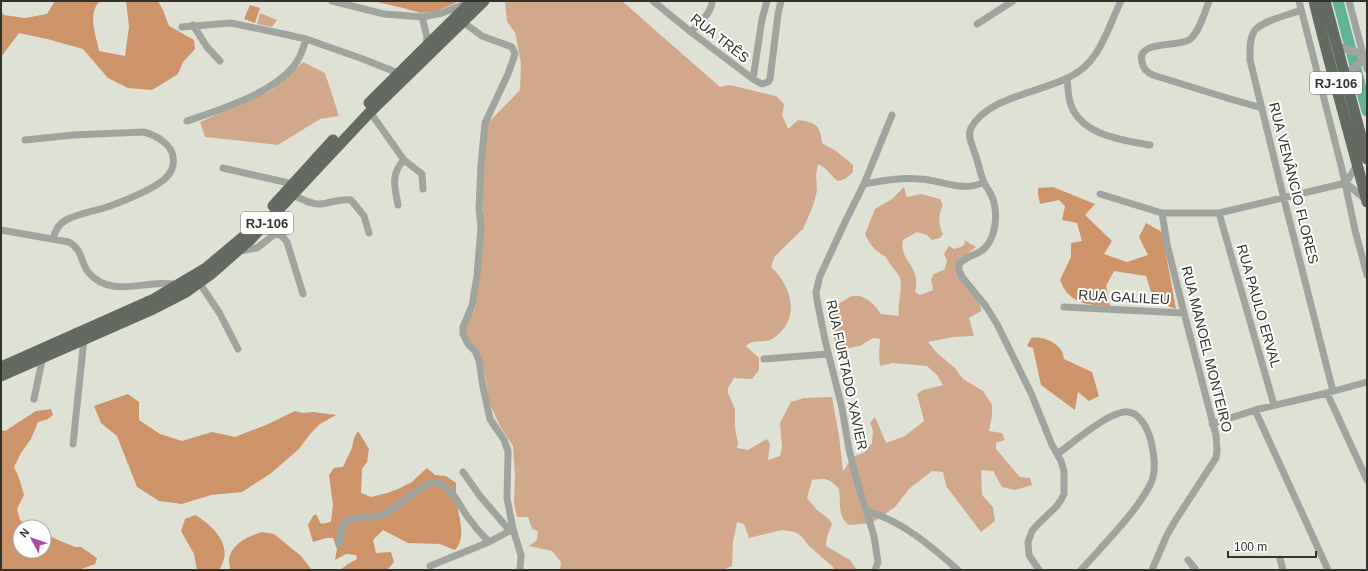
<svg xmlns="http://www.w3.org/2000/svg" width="1368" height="571" viewBox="0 0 1368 571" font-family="Helvetica,sans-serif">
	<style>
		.green { fill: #d2a88b }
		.forest { fill: #cd9469 }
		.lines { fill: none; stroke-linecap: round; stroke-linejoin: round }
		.river { stroke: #61b398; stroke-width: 11 }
		.minor { stroke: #a0a49f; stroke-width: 7 }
		.tertiary { stroke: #a0a49f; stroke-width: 8 }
		.trunk { stroke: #626a61; stroke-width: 11 }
		.labels { text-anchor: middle; stroke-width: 4; stroke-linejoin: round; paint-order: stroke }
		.shield { fill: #fff; stroke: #70706d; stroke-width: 1 }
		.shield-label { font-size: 13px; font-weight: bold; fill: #33332e }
		.street-label { font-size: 14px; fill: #33332e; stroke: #fff }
	</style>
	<rect width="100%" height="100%" fill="#dfe1d4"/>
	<path class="green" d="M505,1H622L720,87L730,85L776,96L784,104L782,115L788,129L798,120C816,123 820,124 822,143L836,151L853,165V172L845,179L838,181C829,175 829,169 818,164L816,175L817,191L813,206L803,229L775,256L771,267C793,287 801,321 772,339C764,344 753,338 746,346L759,358V370L752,379L734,378L728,388V393L735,409V429L738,443L737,448L748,450L767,439L770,444L768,460L780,456L782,447L780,423L791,402L804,398L832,397L839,436L843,471L853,457L865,452L872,443L873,430L870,423L875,417L886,443L905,436L924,421L917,394L923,390L943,385L937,375L927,366L893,363L880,366L879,355L880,339L873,338L860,346L838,350C833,337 830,321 834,308C839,304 847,297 853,296C865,294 875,305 881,314L899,316C897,303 903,291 900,278C898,272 889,265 886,257C875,251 870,245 865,234L875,209L892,199L904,187L907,197L921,194L940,199L943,205C938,215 938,223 943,234L940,238L932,240L927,235L917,232L903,240C899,257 914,263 916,279C917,283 916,288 915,292L920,295L933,290L931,279L934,274L945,269L947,260L944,254L949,246L954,249L961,247L965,244L964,240L976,247L966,255L960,272C970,284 981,295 981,311L969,318L974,336L953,337L928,342L937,353L955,368L963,379L983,391L992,405V416L989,431L1002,433L1005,440L996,443V449L1020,477L1030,478L1032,485L1015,490L1002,487L993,471L981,470L982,495L993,507L995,521L981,532L946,486L943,472L932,471L909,489L895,507L872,523L849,525C837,517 841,501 839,489C829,478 826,478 812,480L807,498L817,510L829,519L832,524L827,537L826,546L850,560L857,570H834L833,567L809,546L802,537L795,532L782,530L749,538L744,524L737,522L733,542L732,566L723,570H560L561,562L552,551L529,546L537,540L538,531L532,529L528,517H517L514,504L515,476L513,446L501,428L489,402L485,373L476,348L466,338V323L475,310L481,255L483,225L482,177L486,131L489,122L520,90L521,64L515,32L507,22Z
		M260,13L277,20L272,27L257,24Z
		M303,62L325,73L339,116L320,119L278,145L205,137L200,122L272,90Z"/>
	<path class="forest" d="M55,1H100C87,14 96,35 99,51L125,56L129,27L126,1H158L163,10L169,26L194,40L195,49L183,62L178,74L152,90L128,88L108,78L83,49L47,39L19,33L1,57V11L4,15L25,18L47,14Z
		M373,1H458L453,4L437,11L421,13L403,8Z
		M250,5L260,8L255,23L244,19Z
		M1053,187L1095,204L1085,215L1112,241L1104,254L1127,262L1148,255L1139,237L1146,223L1162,232L1176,309L1154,301L1146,276L1114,271L1106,286L1110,306C1087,305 1069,304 1060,280L1071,257V243L1082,241L1077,223L1062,220L1065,206L1059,200L1040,204L1038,194V188Z
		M1031,338C1041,336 1055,341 1061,350C1063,352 1063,356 1064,359L1092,372L1099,396L1089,401L1078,392L1075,410L1041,385L1033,348L1027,346Z
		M128,394L139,402V420L160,434L182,441L212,432L235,437L266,425L295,411L303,413L313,412L336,415L320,424L310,434L299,449L270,474L242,492L211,495L182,504L159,501L137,487L117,436L101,423L94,406Z
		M51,409L53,415L48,419L38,422L31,439L21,453L14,467L19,478L24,495L17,509L20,520L30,527H20V551H44V534L75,547H81L97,558L95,564L79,570H1V430L5,431L36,411Z
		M358,431L369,449L367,462L362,469L361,493L371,497L387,493L398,489L412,482L417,477L427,468L435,475L446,476L456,483C456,491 456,498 457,505C460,521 466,538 455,550L440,544L408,543L383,530L373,540L376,553L391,552L394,562L387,570H340L348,564L357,559L356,555L346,554L335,560L337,549L333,538H326L313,542L308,525L313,516L316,514L321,524L331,522L333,505L329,475L334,468L343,467L352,448L354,438Z
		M195,515C214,526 235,547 219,570H197L194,554L181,531L185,519Z
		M262,532L274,534L301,556L312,570H230C230,567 229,563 229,560C231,544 248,536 262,532Z"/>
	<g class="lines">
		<path class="river" d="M1338,1L1367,111"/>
		<path class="minor" d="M332,1L384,14L422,17L442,13L467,3
			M653,1L691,32L753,79L762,84L768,82L770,79L778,14L781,1
			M1209,1C1205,12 1199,33 1189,40C1178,47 1136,40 1142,62C1143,69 1148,73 1153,75L1227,98L1262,108
			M1299,1L1342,169L1355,230L1367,275
			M1349,1L1363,54
			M1301,10C1289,15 1264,20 1255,30C1249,38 1250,51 1250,60L1284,199L1333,391
			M422,17L427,37L426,46
			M463,22L482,36L512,47L515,54L508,74L485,123L481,165L479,209L481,227L477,276L472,306L463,327V334L468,344L475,351L479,360L483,387L490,419L504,440L508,451L507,498L513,529L521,555L520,570
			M977,24L1013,1
			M193,25L207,47L220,61
			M182,27L231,23L279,33L306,39L363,59L398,73
			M691,32C699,23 712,13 712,1
			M1364,59L1367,69
			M1067,78C1068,86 1068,95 1070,102C1079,135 1122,140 1150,145
			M753,79L762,19L767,1
			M370,112L404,160L422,174L423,189
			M187,121C219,110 271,94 293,67C300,59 303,49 306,39
			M25,140L73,135L144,132C155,135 172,144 173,157C174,163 173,169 169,174C162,186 124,201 110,206C96,211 80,213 66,220C58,224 55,231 53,239
			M223,168L293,184
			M1346,183L1366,200
			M864,184C882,181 901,177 920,179C941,180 964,193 984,182
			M1100,194L1162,213H1219L1346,183L1358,163
			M293,195C302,199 311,205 321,204C332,203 340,198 351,200L364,216L369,233
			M398,205C395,188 390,174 404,160
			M1219,213L1274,405
			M1,230L69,242C84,251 80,263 89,273C106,293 131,286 153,284C162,283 170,284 178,284
			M239,251L257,248L275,234L282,236L287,242L303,294
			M199,282L220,314L238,349
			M1064,307L1184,313
			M764,359L828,354
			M1327,393L1367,480
			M34,399L43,356
			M1255,410L1328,570
			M1212,424L1255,410L1327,393L1367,382
			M73,444L84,339
			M1057,454C1073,443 1106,414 1124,412C1139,410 1148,429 1151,441C1154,455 1157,472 1150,485C1135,514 1102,546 1081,570
			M463,472L480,496L510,531
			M867,511C902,521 931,546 958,570
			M339,544C339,535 340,525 349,520C359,515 372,518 382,515C386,513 390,511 393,509C405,501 427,476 443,485C454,492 460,506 467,516C474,526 481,534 489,542
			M1280,559L1283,570
			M1188,560L1196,570
			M430,566L489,542L513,529
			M875,570L878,562L874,536L856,478L849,449L842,408L825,340L817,300L816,292L820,276L846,220L864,184L892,115
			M1039,570L1029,555L1028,542L1032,531L1038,524L1056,507L1061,500L1064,494V471L1061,461L1052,445L1031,393L997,324L985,305L962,277L959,270V264C962,262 965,258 969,257C975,254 980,253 985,248C996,236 998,214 993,199C991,193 987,188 984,183C980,173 978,161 974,151C972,144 967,135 971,128C989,93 1053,93 1082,69C1102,53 1110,23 1121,1
			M1152,570L1167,535L1175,521L1216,458L1217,451L1216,435L1184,313L1167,244L1162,213"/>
		<path class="tertiary" d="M1337,46L1367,56
			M1345,75L1367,57"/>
		<path class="trunk" d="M1314,1C1330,68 1350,135 1367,202
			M1325,1L1367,159
			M369,103L472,1
			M273,206L333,140
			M1,367L154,299L206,268L243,237
			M1,376L151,310L186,292L211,274L251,239L370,112L484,1"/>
	</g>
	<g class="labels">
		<g class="shield">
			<rect x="1310" y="72" width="52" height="22" rx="3"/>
			<rect x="241" y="212" width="52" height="22" rx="3"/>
		</g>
		<g class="shield-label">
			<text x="1336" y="88">RJ-106</text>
			<text x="267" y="228">RJ-106</text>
		</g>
		<g class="street-label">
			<text transform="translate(720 38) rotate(38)" y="5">RUA TRÊS</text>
			<text transform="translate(1294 183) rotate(76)" y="5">RUA VENÂNCIO FLORES</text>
			<text transform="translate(1124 297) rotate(3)" y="5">RUA GALILEU</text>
			<text transform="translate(1259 306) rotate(74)" y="5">RUA PAULO ERVAL</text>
			<text transform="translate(1207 349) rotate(76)" y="5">RUA MANOEL MONTEIRO</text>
			<text transform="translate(847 375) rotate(78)" y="5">RUA FURTADO XAVIER</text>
		</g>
	</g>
	<rect width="1368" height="571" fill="none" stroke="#33332e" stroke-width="4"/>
	<g transform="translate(32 539) rotate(310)"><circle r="19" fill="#ffffff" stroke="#adadab"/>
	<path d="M0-3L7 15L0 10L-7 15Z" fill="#b347a7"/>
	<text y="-6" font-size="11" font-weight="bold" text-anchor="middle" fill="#33332e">N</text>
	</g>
	<path d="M1228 551v6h88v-6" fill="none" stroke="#33332e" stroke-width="2"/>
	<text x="1234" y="551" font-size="12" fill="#33332e" stroke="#ffffff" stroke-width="3" paint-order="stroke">100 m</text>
</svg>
